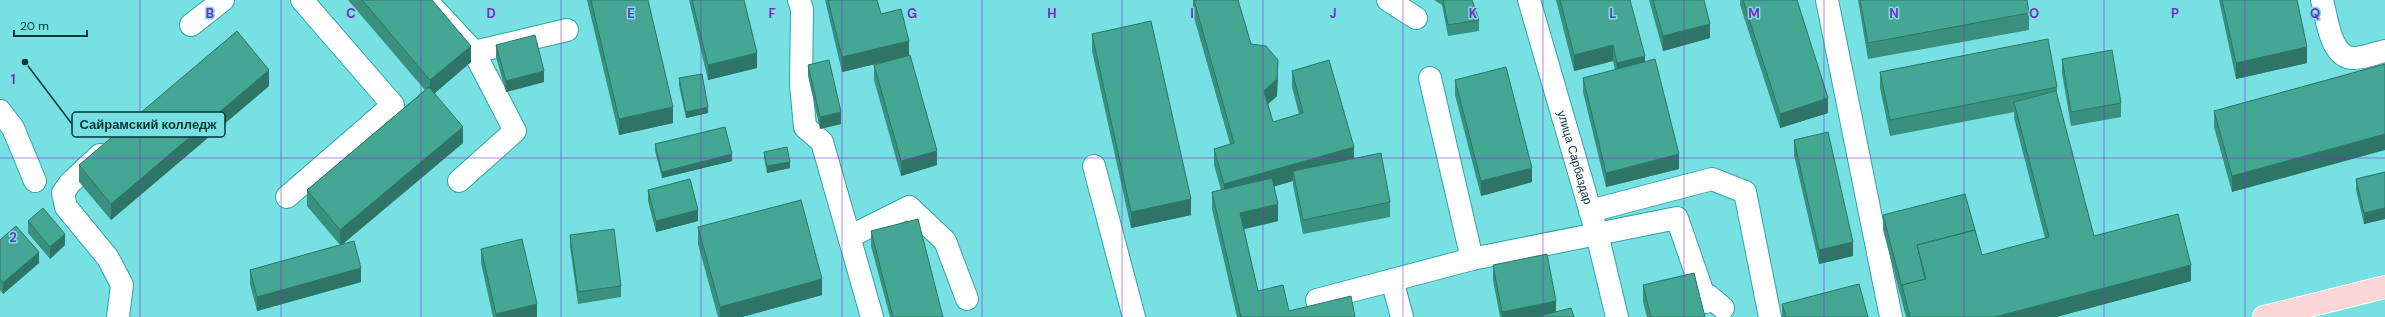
<svg xmlns="http://www.w3.org/2000/svg" width="2385" height="317" viewBox="0 0 2385 317" font-family="'DM Sans',sans-serif">
	<style>
		.lines { fill: none; stroke-linecap: round; stroke-linejoin: round }
		.minor-casing { stroke: #32a3a6; stroke-width: 24 }
		.major-casing { stroke: #fff; stroke-width: 24 }
		.minor { stroke: #fff; stroke-width: 22 }
		.major { stroke: #fbd6d7; stroke-width: 22 }
		.wall { fill: #3a907e }
		.shaded-wall { fill: #2f7567 }
		.building { fill: #43a793; stroke: #2f7567 }
		.grid { fill: none; stroke: #7b2cbf; stroke-width: 1; stroke-opacity: 0.55 }
		.labels { text-anchor: middle; stroke-width: 3; stroke-linejoin: round; paint-order: stroke }
		.street-label { font-size: 12px; fill: #043637; stroke: #76e0e2 }
		.grid-label { font-size: 13px; text-anchor: middle; font-weight: bold; fill: #7b2cbf; stroke: #76e0e2; stroke-width: 3; stroke-linejoin: round; paint-order: stroke }
		.leader { fill: none; stroke: #043637; stroke-width: 1.5 }
		.callout-dot { fill: #043637; stroke: #76e0e2; stroke-width: 1.5 }
		.callout { fill: #76e0e2; stroke: #043637; stroke-width: 1.5 }
		.callout-label { font-size: 13px; text-anchor: middle; font-weight: bold; fill: #043637 }
	</style>
	<rect width="100%" height="100%" fill="#76e0e2"/>
	<g class="lines">
		<g class="minor-casing">
			<g id="minor">
				<path d="M426,0L474,52L567,30"/>
				<path d="M799,0L802,9L801,85L805,127L822,142L872,317"/>
				<path d="M1388,0L1416,18"/>
				<path id="s1" d="M1529,0L1597,234L1617,317"/>
				<path d="M1827,0L1891,317"/>
				<path d="M2322,0C2327,18 2330,58 2354,58C2364,58 2376,53 2385,51"/>
				<path d="M191,25L223,0"/>
				<path d="M1430,78L1472,259L1677,218L1706,302L1709,296L1723,308"/>
				<path d="M0,111L13,128L35,181"/>
				<path d="M100,155L70,183L63,193L66,207L108,258L122,285L118,317"/>
				<path d="M1094,166L1134,317"/>
				<path d="M459,181L515,131L474,52"/>
				<path d="M287,197L393,105L302,0"/>
				<path d="M1590,211L1712,179L1745,192L1770,317"/>
				<path d="M849,237L909,207L945,241L967,299"/>
				<path d="M1392,280L1402,317"/>
				<path d="M1317,300L1472,259"/>
			</g>
		</g>
		<g class="major-casing">
			<path id="major" d="M2264,317L2385,287"/>
		</g>
		<use href="#minor" class="minor"/>
		<use href="#major" class="major"/>
	</g>
	<path class="wall" d="M348,0H432L471,62L435,93L463,143L343,244L361,282L257,311L250,284V270L340,245L307,206V190L425,90Z
		M587,0H648L673,123L619,135Z
		M689,0H744L757,68L708,80Z
		M825,0H877L881,14L909,56L842,72Z
		M1193,0H1238L1251,44L1278,76L1277,96L1268,104L1273,122L1299,114L1292,87V71L1354,159L1390,202V217L1303,234L1293,185V181L1274,186L1278,221L1244,229L1258,291L1289,311L1355,317H1237L1212,209V192L1221,190L1214,165V149L1230,144L1193,14Z
		M1434,0H1472L1479,20V31L1448,36L1442,5Z
		M1556,0H1630L1645,62L1679,169L1606,187L1583,92V78L1615,70L1613,61L1574,71Z
		M1649,0H1704L1710,38L1663,51Z
		M1740,0H1797L1828,113L1780,128L1740,5Z
		M1858,0H2027L2029,13V30L1868,59Z
		M2219,0H2297L2307,63L2236,79Z
		M1092,34L1191,215L1131,228L1092,51Z
		M496,45L544,82L506,92L496,57Z
		M2062,59L2121,103V117L2071,126L2062,73Z
		M2385,64L2232,192L2214,127V111Z
		M808,65L841,124L820,129L808,76Z
		M874,65L937,165L901,176L874,80Z
		M1880,72L2057,87V97L2094,236L2191,281L2056,317H1906L1883,230V215L1975,230L1982,255L2045,238L2014,118V112L1890,136L1880,88Z
		M679,78L708,113L686,118L679,85Z
		M1455,80L1532,182L1481,196L1455,95Z
		M269,86L111,220L79,182V165Z
		M1794,140L1853,256L1819,264L1794,155Z
		M655,144L732,161L662,178L655,151Z
		M764,152L790,168L767,173L764,158Z
		M2385,172V219L2364,224L2356,190V179Z
		M648,190L698,221L656,232L648,201Z
		M28,221L65,245L50,259L28,233Z
		M698,227L822,295L742,317H718L698,244Z
		M871,231L943,317H890L871,246Z
		M570,235L621,286V297L578,304L570,247Z
		M0,240L39,263L3,294L0,290Z
		M481,249L537,317H493L481,263Z
		M1493,265L1556,312L1574,317H1500L1493,280Z
		M1643,285L1705,317H1647L1643,302Z
		M1782,304L1868,317H1782Z"/>
	<path class="shaded-wall" d="M1710,24V38L1663,51V36Z
		M909,41V56L842,72V57Z
		M1613,45V61L1574,71V55Z
		M471,46V62L430,97V80Z
		M2307,47V63L2236,79V63Z
		M757,53V68L708,80V65Z
		M1645,56V72L1617,80V63Z
		M1278,60L1277,96L1264,108V91Z
		M269,70V86L111,220V204Z
		M544,71V82L506,92V81Z
		M1828,98V113L1780,128V114Z
		M673,107V123L619,135V119Z
		M708,107V113L686,118V112Z
		M841,112V124L820,129V117Z
		M463,127V143L340,246V230Z
		M2385,134V150L2232,192V176Z
		M1354,147V163L1293,171V181L1224,201V184Z
		M937,151V165L901,176V161Z
		M732,154V161L662,178V172Z
		M1679,154V169L1606,187V173Z
		M790,162V168L767,173V166Z
		M1532,168V182L1481,196V181Z
		M1191,199V215L1131,228V212Z
		M1278,204V221L1240,230V213Z
		M2385,208V219L2364,224V213Z
		M698,210V221L656,232V221Z
		M65,234V245L50,259V247Z
		M1853,242V256L1819,264V250Z
		M39,252V263L3,294V283Z
		M2191,265V281L2056,317H1995Z
		M361,268V282L257,311V297Z
		M822,279V295L742,317H720V307Z
		M1556,301V315L1548,317H1502V312Z
		M537,304V317H496V314Z"/>
	<path class="building" d="M362,0H432L471,46L430,80Z
		M591,0H648L673,107L619,119Z
		M692,0H744L757,53L708,65Z
		M828,0H877L881,14L901,9L909,41L842,57Z
		M1194,0H1238L1251,44L1266,46L1278,60L1277,79L1264,91L1273,122L1303,113L1292,71L1329,60L1354,147L1224,184L1214,149L1234,143Z
		M1443,0H1472L1479,20L1448,25Z
		M1560,0H1630L1645,56L1617,63L1613,45L1574,55Z
		M1653,0H1704L1710,24L1663,36Z
		M1743,0H1797L1828,98L1780,114Z
		M1860,0H2027L2029,13L1868,43Z
		M2222,0H2297L2307,47L2236,63Z
		M1151,21L1191,199L1131,212L1092,34Z
		M237,31L269,70L111,204L79,165Z
		M535,35L544,71L506,81L496,45Z
		M2048,39L2057,87L1890,120L1880,72Z
		M2112,50L2121,103L2071,112L2062,59Z
		M910,55L937,151L901,161L874,65Z
		M1655,59L1679,154L1606,173L1583,78Z
		M829,60L841,112L820,117L808,65Z
		M2385,64V134L2232,176L2214,111Z
		M1506,67L1532,168L1481,181L1455,80Z
		M702,74L708,107L686,112L679,78Z
		M429,87L463,127L340,230L307,190Z
		M2056,91L2094,236L2178,214L2191,265L1995,317H1910L1902,285L1926,279L1917,245L1975,230L1982,255L2049,237L2014,102Z
		M725,127L732,154L662,172L655,144Z
		M1828,132L1853,242L1819,250L1794,140Z
		M787,147L790,162L767,166L764,152Z
		M1381,153L1390,202L1303,220L1293,171Z
		M2385,172V208L2364,213L2356,179Z
		M1272,178L1278,204L1240,213L1258,291L1283,285L1289,311L1351,296L1355,317H1241L1212,192Z
		M690,179L698,210L656,221L648,190Z
		M1965,194L1975,230L1917,245L1925,279L1902,285V287L1883,215Z
		M801,200L822,279L720,307L698,227Z
		M43,208L65,234L50,247L28,221Z
		M918,219L943,317H893L871,231Z
		M16,226L39,252L3,283L0,279V240Z
		M614,229L621,286L578,292L570,235Z
		M522,239L537,304L496,314L481,249Z
		M354,241L361,268L257,297L250,270Z
		M1547,254L1556,301L1502,312L1493,265Z
		M1694,273L1705,317H1651L1643,285Z
		M1859,284L1868,317H1786L1782,304Z
		M1571,308L1574,317H1536Z"/>
	<path class="grid" d="M140,0V317M281,0V317M421,0V317M561,0V317M701,0V317M842,0V317M982,0V317M1122,0V317M1263,0V317M1403,0V317M1543,0V317M1684,0V317M1824,0V317M1964,0V317M2104,0V317M2245,0V317M0,158H2385"/>
	<g class="labels">
		<g class="street-label">
			<text dy="4" stroke="none"><textPath href="#s1" startOffset="164">улица Сарбаздар</textPath></text>
		</g>
	</g>
	<g class="grid-label">
		<text x="210" y="18">B</text>
		<text x="351" y="18">C</text>
		<text x="491" y="18">D</text>
		<text x="631" y="18">E</text>
		<text x="772" y="18">F</text>
		<text x="912" y="18">G</text>
		<text x="1052" y="18">H</text>
		<text x="1192" y="18">I</text>
		<text x="1333" y="18">J</text>
		<text x="1473" y="18">K</text>
		<text x="1613" y="18">L</text>
		<text x="1754" y="18">M</text>
		<text x="1894" y="18">N</text>
		<text x="2034" y="18">O</text>
		<text x="2175" y="18">P</text>
		<text x="2315" y="18">Q</text>
		<text x="13" y="84">1</text>
		<text x="13" y="242">2</text>
	</g>
	<path class="leader" d="M25 62L72 124"/>
	<circle class="callout-dot" cx="25" cy="62" r="4"/>
	<rect class="callout" x="72" y="112" width="153" height="25" rx="4"/>
	<g class="callout-label">
		<text x="148" y="129">Сайрамский колледж</text>
	</g>
	<path d="M14 30v6h73v-6" fill="none" stroke="#043637" stroke-width="2"/>
	<text x="20" y="30" font-size="12" fill="#043637" stroke="#76e0e2" stroke-width="3" paint-order="stroke">20 m</text>
</svg>
